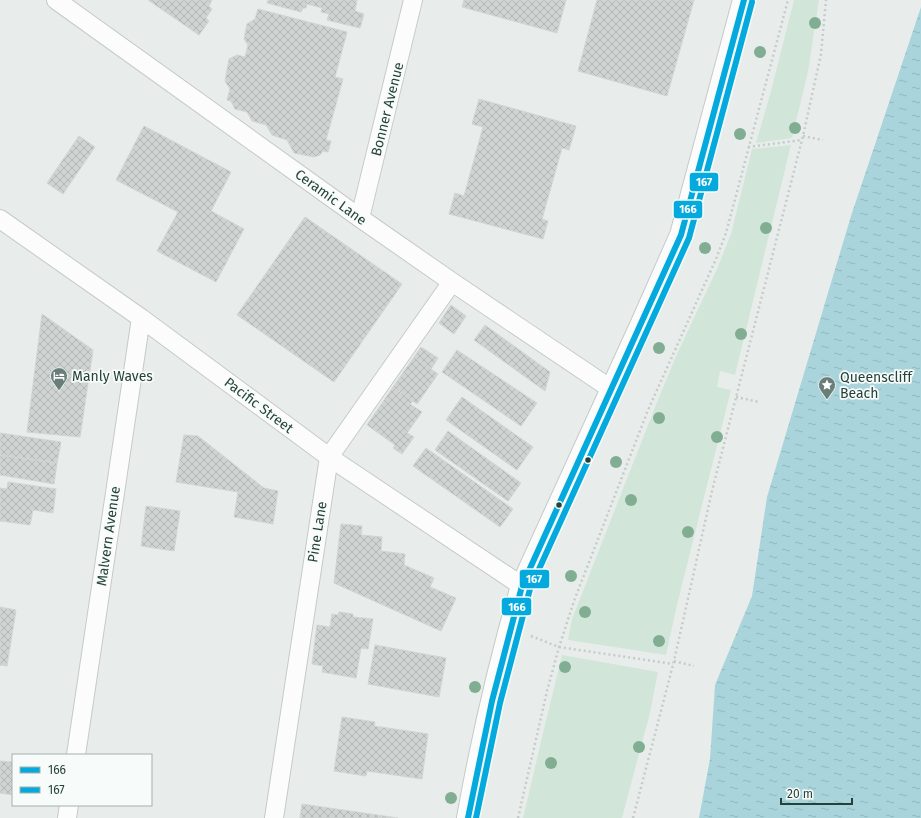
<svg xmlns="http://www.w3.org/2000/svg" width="921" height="818" viewBox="0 0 921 818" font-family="'Fira Sans',sans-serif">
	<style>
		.grass { fill: #d1e6d8 }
		.water { fill: url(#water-ripples) }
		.building { fill: url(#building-cross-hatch); stroke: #d1d6d4 }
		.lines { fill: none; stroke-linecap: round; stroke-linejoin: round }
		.minor-casing { stroke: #c5cac8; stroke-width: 20 }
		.secondary-casing { stroke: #c3cbc8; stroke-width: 24 }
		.path { stroke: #c3ccca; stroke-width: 2.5; stroke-dasharray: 2 3; stroke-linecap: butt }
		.minor { stroke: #fcfcfc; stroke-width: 18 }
		.secondary { stroke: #fcfcfc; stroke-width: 22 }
		.bus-1-casing { stroke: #f7fbf9; stroke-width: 9 }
		.bus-2-casing { stroke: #f7fbf9; stroke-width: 9 }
		.bus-1 { stroke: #04aadd; stroke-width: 6 }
		.bus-2 { stroke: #04aadd; stroke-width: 6 }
		.tree { fill: #81ae93 }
		.bus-dot { fill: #24423a; stroke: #f7fbf9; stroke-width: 1.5 }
		.labels { text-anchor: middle; stroke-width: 3.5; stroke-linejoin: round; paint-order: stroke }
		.street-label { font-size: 14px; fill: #24423a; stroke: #f7fbf9 }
		.poi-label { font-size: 14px; fill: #24423a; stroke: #f7fbf9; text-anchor: start }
		.line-badge { stroke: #f7fbf9; stroke-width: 1.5 }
		.badge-label { font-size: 11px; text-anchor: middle; font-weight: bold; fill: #fff }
	</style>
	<defs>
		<pattern id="water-ripples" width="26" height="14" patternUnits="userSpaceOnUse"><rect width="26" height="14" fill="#a9d4db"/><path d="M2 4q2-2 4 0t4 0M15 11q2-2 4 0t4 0" fill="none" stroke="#91b7bd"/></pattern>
		<pattern id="building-cross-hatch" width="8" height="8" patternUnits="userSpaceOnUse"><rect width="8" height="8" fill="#cfd4d2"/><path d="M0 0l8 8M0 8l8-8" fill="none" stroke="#b2b7b5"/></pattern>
	</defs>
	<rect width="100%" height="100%" fill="#e8edeb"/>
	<path class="grass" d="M794,0H819L808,72L792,138L756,143L771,91Z
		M791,145L735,375L720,371L717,387L731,390L677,605L666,655L568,640L572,619L659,397L677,354L717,269L731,234L752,149Z
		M562,655L658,672L650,713L622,818H523L544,729Z"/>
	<path class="water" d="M921,7V818H699L710,759L715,685L752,596L767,497L851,216Z"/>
	<path class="building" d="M148,0H212L209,6L212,9L206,18L209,21L199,35Z
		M268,0H357L355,11L364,14L360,28L327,20L329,14L321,12L322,8L307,4L306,8H303L301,12L267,3Z
		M464,0H566L557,33L462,7Z
		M597,0H694L667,96L578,71Z
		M258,9L347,32L335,77L343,79L326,140L331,141L328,152L323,151L320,155L314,157L294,153L287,140L272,135L266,125L252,121L247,112L235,109L231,101L227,100L230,89L225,81L229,59L237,55L245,57L248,45L244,39L247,24L255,19Z
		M479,99L576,126L569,150L562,148L542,219L548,221L543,239L449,214L455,193L464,196L483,127L472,124Z
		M144,126L231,172L211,211L244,229L216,282L157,251L178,212L116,180Z
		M79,136L95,147L63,194L47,183Z
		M305,217L402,284L334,382L237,315Z
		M451,305L466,316L454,334L439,323Z
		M42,314L93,350L80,437L27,432Z
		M485,325L550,372L545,391L474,340Z
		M421,347L438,358L431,369L414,357Z
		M457,350L537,403L521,426L442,372Z
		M414,357L438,374L417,404L393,387Z
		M393,387L413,401L410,404L422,412L407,433L414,437L402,454L393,448L395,445L367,425Z
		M462,397L533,447L517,470L446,420Z
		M448,431L521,483L508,501L435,450Z
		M0,433L61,442L57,463L0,455Z
		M184,435L198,436L264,488L278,491L273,524L234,517L238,492L176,482Z
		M426,448L513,509L500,527L413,466Z
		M0,455L57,463L54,484L0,475Z
		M8,482L56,489L53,513L33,510L30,525L0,521V488L7,489Z
		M146,506L180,511L174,551L141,546Z
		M341,524L362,526L361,535L382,537L381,551L405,554L404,565L434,578L430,587L456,598L441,631L334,583Z
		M0,607L16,610L7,666L0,665Z
		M339,612L353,614V617L373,619L368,649L361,648L356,678L322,672L323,666L312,664L317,625L330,627L332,614L338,615Z
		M375,645L446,658L439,697L368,684Z
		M342,717L375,722L374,726L428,734L422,779L367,771L366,776L334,771Z
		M0,761L13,762V795L0,793Z
		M302,804L398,818H300Z"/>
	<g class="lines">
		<g class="minor-casing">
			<path id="minor" d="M56,0L360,218L452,282L611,389
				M360,218L413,0
				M0,219L141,318L329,457L522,586
				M76,755L141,318
				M67,818L69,805
				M274,818L329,457L452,282"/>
		</g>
		<g class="secondary-casing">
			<path id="secondary" d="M468,818C482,740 500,662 522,586L643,321L681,235L744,0"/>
		</g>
		<path class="path" d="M803,136L823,140
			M748,147L802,140
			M736,397L759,402
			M531,636L559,647L673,664
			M674,661L694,666
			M518,818L547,691L559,647L574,601L648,410L716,259L726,233L788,0
			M633,818L674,661L712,491L803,136L821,54L826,0"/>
		<use href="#minor" class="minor"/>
		<use href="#secondary" class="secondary"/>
		<g class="bus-1-casing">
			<path id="bus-1" d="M468,818L492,701L522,586L681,235L744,0"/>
		</g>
		<g class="bus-2-casing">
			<path id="bus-2" d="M476,818L500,703L530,589L689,238L752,2"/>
		</g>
		<use href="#bus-1" class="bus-1"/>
		<use href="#bus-2" class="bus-2"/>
	</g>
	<g class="tree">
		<circle cx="815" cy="23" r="6"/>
		<circle cx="760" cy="52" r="6"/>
		<circle cx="795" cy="128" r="6"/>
		<circle cx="740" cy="134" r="6"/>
		<circle cx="766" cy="228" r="6"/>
		<circle cx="705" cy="248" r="6"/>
		<circle cx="741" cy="334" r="6"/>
		<circle cx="659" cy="348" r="6"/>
		<circle cx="659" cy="418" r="6"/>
		<circle cx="717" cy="437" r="6"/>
		<circle cx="616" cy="462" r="6"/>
		<circle cx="631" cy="500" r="6"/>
		<circle cx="688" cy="532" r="6"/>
		<circle cx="571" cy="576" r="6"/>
		<circle cx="585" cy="612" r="6"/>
		<circle cx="659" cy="641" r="6"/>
		<circle cx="565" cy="667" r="6"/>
		<circle cx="475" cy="687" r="6"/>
		<circle cx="639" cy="747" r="6"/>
		<circle cx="551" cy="763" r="6"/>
		<circle cx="451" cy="798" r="6"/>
	</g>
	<defs>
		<g id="hotel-pin" transform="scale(0.9)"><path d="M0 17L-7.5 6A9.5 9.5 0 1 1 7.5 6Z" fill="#697e78" stroke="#f7fbf9"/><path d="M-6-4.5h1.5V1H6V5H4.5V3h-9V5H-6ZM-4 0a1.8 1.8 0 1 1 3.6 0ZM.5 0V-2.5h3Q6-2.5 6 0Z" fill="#fff"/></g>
		<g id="sight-pin" transform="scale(0.9)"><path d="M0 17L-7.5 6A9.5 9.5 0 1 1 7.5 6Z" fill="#697e78" stroke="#f7fbf9"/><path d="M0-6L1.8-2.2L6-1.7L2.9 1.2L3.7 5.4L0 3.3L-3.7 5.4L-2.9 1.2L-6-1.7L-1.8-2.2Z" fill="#fff"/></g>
	</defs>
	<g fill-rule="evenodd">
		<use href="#hotel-pin" x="59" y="376"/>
		<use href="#sight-pin" x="827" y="385"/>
	</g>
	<g class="bus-dot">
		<circle cx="588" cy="460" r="3.5"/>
		<circle cx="559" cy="505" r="3.5"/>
	</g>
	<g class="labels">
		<g class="street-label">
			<text transform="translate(387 109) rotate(-76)" y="5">Bonner Avenue</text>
			<text transform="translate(331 197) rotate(36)" y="5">Ceramic Lane</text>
			<text transform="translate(259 405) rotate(37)" y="5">Pacific Street</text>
			<text transform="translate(317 532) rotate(-81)" y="5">Pine Lane</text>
			<text transform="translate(108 536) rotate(-82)" y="5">Malvern Avenue</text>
		</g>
		<g class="poi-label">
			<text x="72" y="381">Manly Waves</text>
			<text x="840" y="382">Queenscliff<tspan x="840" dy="16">Beach</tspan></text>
		</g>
	</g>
	<g class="line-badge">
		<rect x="689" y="172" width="30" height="20" rx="4" fill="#04aadd"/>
		<rect x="673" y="200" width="30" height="19" rx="4" fill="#04aadd"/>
		<rect x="519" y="569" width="31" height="20" rx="4" fill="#04aadd"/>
		<rect x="501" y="597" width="31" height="19" rx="4" fill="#04aadd"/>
	</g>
	<g class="badge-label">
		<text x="704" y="186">167</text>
		<text x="688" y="213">166</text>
		<text x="534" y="583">167</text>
		<text x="517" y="611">166</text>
	</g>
	<rect x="12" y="754" width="140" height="52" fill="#f7fbf9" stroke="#a3b1ad"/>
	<rect x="20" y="767" width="20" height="6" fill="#04aadd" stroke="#a3b1ad"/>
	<text x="48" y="774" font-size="12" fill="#24423a">166</text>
	<rect x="20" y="787" width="20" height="6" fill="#04aadd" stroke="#a3b1ad"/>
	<text x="48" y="794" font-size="12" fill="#24423a">167</text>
	<path d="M781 798v6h71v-6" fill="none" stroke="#24423a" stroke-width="2"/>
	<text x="787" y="798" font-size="12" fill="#24423a" stroke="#f7fbf9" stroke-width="3" paint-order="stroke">20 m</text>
</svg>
